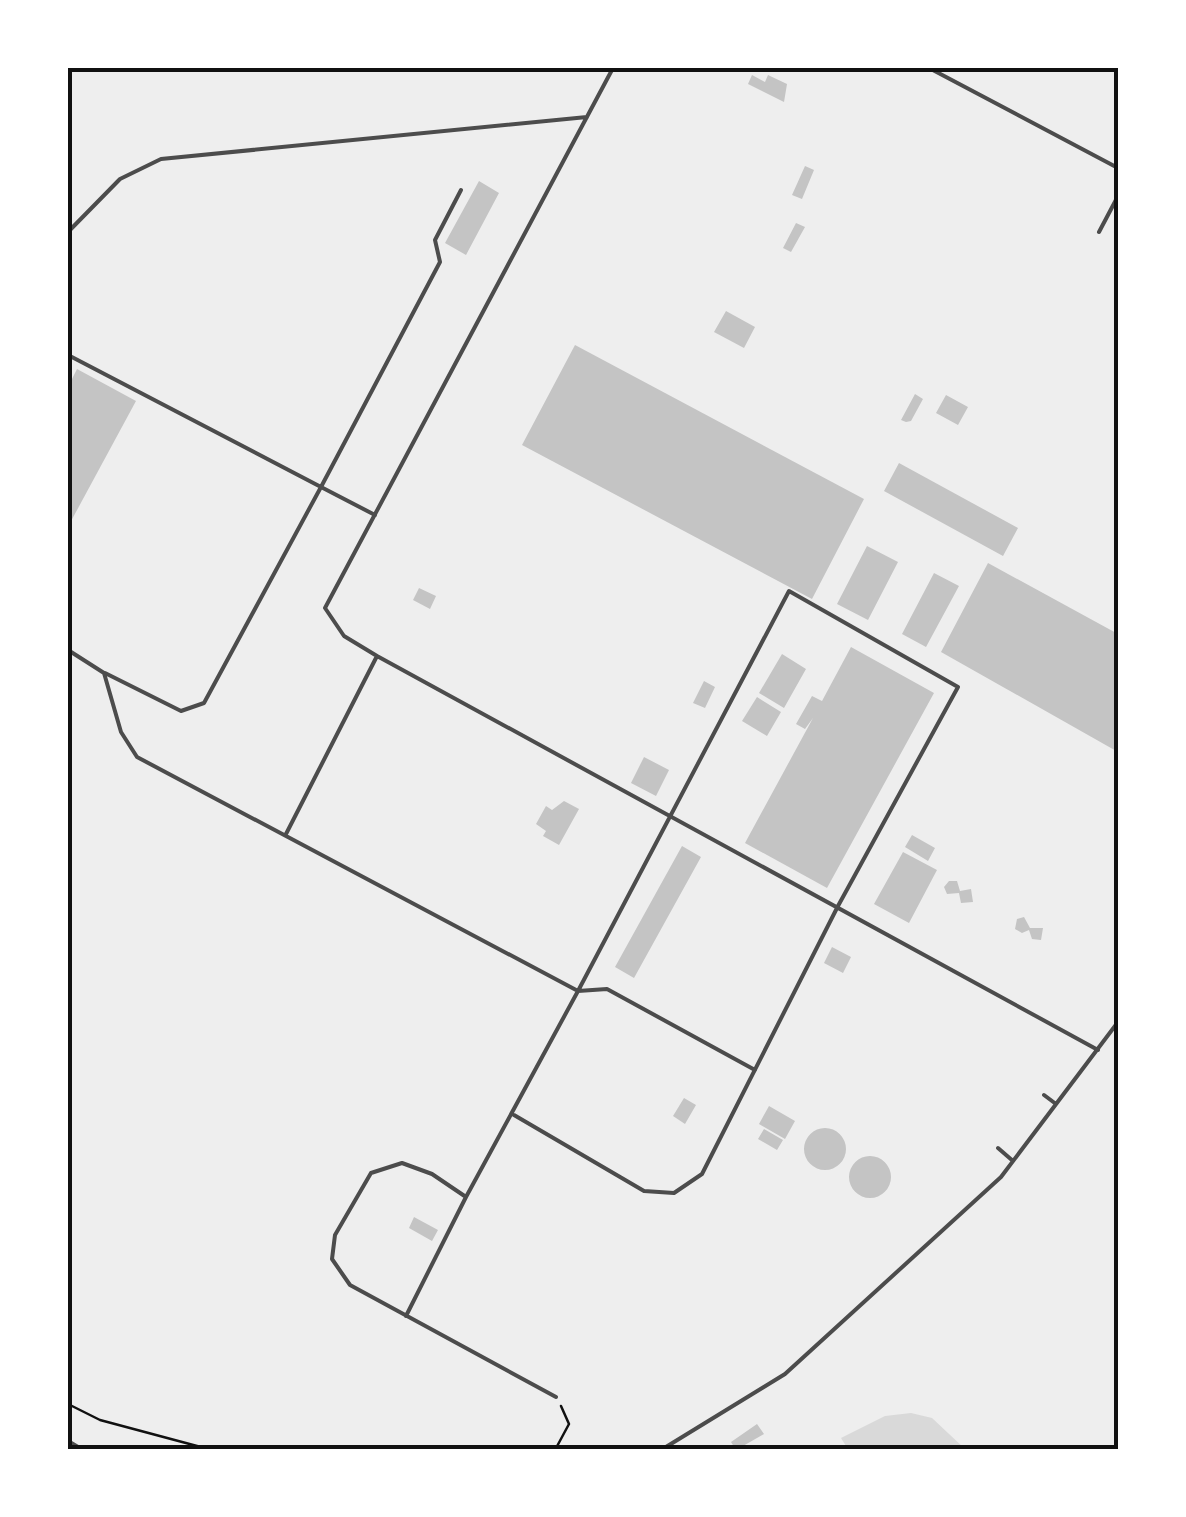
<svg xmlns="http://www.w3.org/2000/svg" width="1186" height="1517" viewBox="0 0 1186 1517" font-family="Roboto,sans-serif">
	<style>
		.green { fill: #eee }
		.water { fill: #d9d9d9 }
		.building { fill: #c4c4c4 }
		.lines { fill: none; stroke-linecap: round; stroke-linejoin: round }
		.path { stroke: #111; stroke-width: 2.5 }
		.service { stroke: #4c4c4c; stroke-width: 4 }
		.neatline { fill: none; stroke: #111; stroke-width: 4 }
	</style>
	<rect width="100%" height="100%" fill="#fff"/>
	<path class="green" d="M68,68H1118V1449H68Z"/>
	<path class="water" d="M911,1413L932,1418L965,1449H842L846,1446L841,1438L885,1416Z"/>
	<path class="building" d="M752,75L765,82L768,75L787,84L784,102L748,84Z
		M805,166L814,170L802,199L792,195Z
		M479,181L499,193L466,255L445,243Z
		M796,223L805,227L791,252L783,248Z
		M726,311L755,327L744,348L714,332Z
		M575,345L864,499L812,599L522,445Z
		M77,369L136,401L70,523L68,387Z
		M915,394L923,399L911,421L906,422L901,420Z
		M946,395L968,407L958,425L936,413Z
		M899,463L1018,528L1003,556L884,491Z
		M867,546L898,562L868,620L837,604Z
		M988,563L1118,634V752L941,652Z
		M934,573L959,586L926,647L902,634Z
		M419,588L436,596L430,609L413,600Z
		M851,647L934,693L827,888L745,843L813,718L805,729L796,724L812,696L822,701Z
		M782,654L806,669L784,708L759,693Z
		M704,681L715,687L705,708L693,703Z
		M757,697L781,712L767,736L742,721Z
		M644,757L669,770L656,796L631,783Z
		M564,801L579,809L559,845L543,836L546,831L536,824L546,806L552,810Z
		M912,835L935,848L928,861L905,847Z
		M682,846L701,857L634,978L615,967Z
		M903,852L937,870L909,923L874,904Z
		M949,881H957L960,891L971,889L973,902L961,903L959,893L947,894L944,887Z
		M1024,917L1030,928H1043L1041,940L1032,939L1029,930L1022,933L1015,929L1017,919Z
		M832,947L851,957L843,973L824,963Z
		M684,1098L696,1105L685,1124L673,1116Z
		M769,1106L795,1121L785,1139L759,1124Z
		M804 1149a21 21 0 1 1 42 0a21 21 0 1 1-42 0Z
		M764,1129L783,1140L777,1150L758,1139Z
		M849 1177a21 21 0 1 1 42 0a21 21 0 1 1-42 0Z
		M414,1217L438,1230L432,1241L409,1228Z
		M757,1424L764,1434L736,1450L731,1442Z"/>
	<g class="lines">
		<path class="path" d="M68,1404L100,1420L212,1450
			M555,1450L569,1424L561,1406"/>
		<path class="service" d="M613,68L325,608L344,636L377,656L1098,1050
			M929,68L1118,168
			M68,232L120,179L161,159L587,117
			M1099,232L1118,196
			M68,355L321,487L204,703L181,711L105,673
			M375,515L321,487L440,262L435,240L461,190
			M68,650L104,673L121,732L137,757L578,991L466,1197
			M286,834L377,656
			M1044,1095L1056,1104
			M514,1115L644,1191L674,1193L702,1174L838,906L958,687L789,591L578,991L607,989L755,1070
			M998,1148L1013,1161
			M406,1316L466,1197L432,1174L402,1163L371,1173L335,1235L332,1259L350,1285L556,1397
			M68,1441L83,1450
			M661,1450L785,1374L1001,1177L1118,1022"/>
	</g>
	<rect width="1186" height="1517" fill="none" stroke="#ffffff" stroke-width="140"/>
	<rect x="70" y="70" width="1046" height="1377" class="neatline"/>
</svg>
